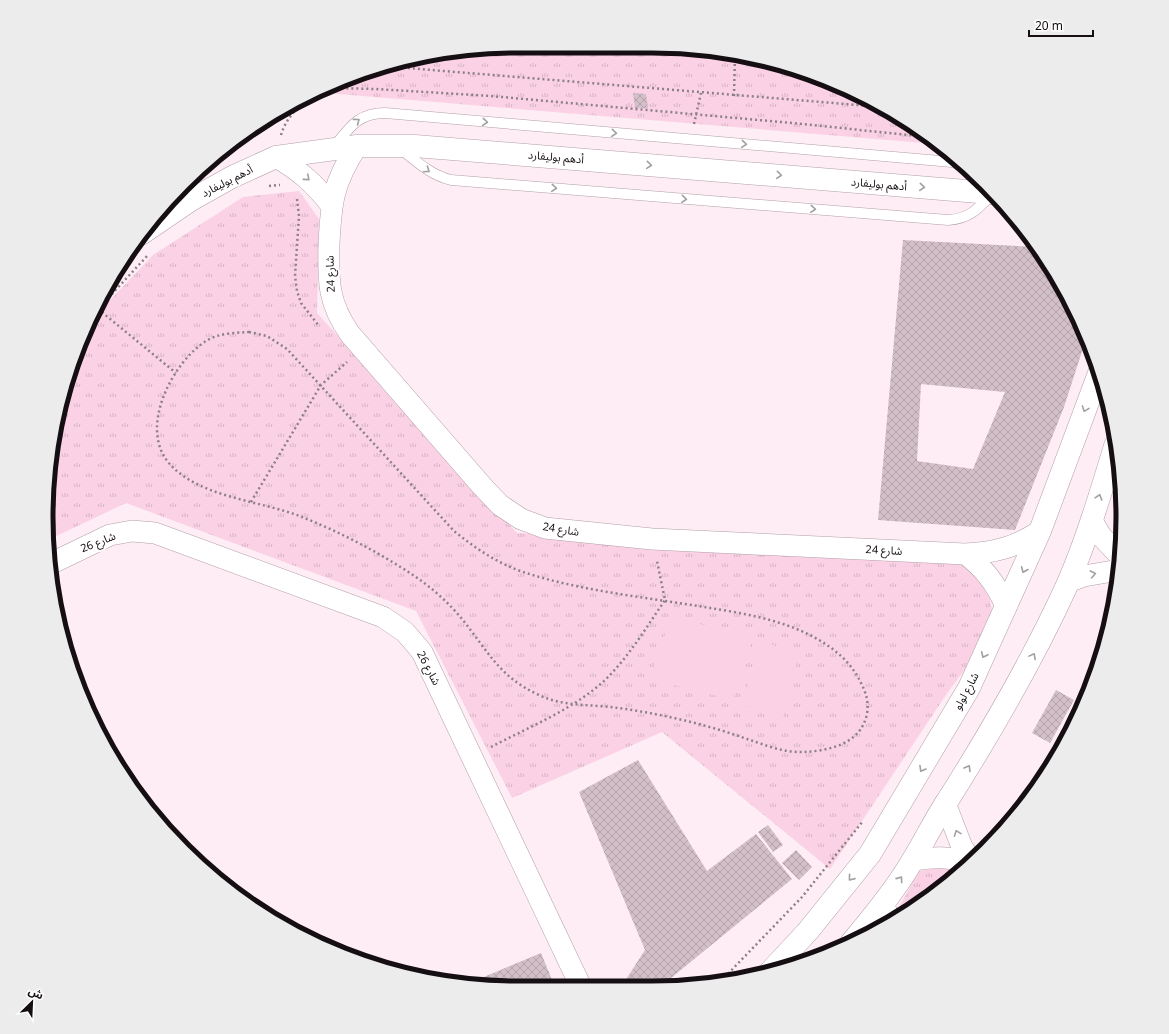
<svg xmlns="http://www.w3.org/2000/svg" width="1169" height="1034" viewBox="0 0 1169 1034" font-family="Georgia,'Noto Sans Arabic',serif">
	<style>
		.grass { fill: url(#grass-tufts) }
		.pitch { fill: #fbd2e5 }
		.building { fill: url(#building-cross-hatch); fill-rule: evenodd }
		.lines { fill: none; stroke-linecap: round; stroke-linejoin: round }
		.service-casing { stroke: #b29fa8; stroke-width: 11 }
		.minor-casing { stroke: #b29fa8; stroke-width: 22 }
		.tertiary-casing { stroke: #b29fa8; stroke-width: 23 }
		.path { stroke: #8c8086; stroke-width: 2.5; stroke-dasharray: 2 3; stroke-linecap: butt }
		.service { stroke: #fff; stroke-width: 10 }
		.minor { stroke: #fff; stroke-width: 21 }
		.tertiary { stroke: #fff; stroke-width: 22 }
		.oneway { stroke: #a19fa0 }
		.labels { text-anchor: middle; stroke-width: 4; stroke-linejoin: round; paint-order: stroke }
		.street-label { font-size: 11px; fill: #150e12; stroke: #fff }
		.rim { fill: none; stroke: #150e12; stroke-width: 5 }
	</style>
	<defs>
		<pattern id="grass-tufts" width="24" height="20" patternUnits="userSpaceOnUse"><rect width="24" height="20" fill="#fbd2e5"/><path d="M3 7l-1-3M5 7V3M7 7l1-3M15 17l-1-3M17 17v-4M19 17l1-3" fill="none" stroke="#d6b3c3"/></pattern>
		<pattern id="building-cross-hatch" width="8" height="8" patternUnits="userSpaceOnUse"><rect width="8" height="8" fill="#d3bfc8"/><path d="M0 0l8 8M0 8l8-8" fill="none" stroke="#b4a3ab"/></pattern>
	</defs>
	<rect width="100%" height="100%" fill="#feedf5"/>
	<path class="grass" d="M517,46L683,47L744,55L832,82L888,109L936,144L315,92L395,62Z
		M299,191L319,219L317,313L517,533L965,554L990,600L994,622L988,640L950,689L830,869L662,732L512,798L416,611L126,503L48,540L55,425L82,337L93,318L153,255L243,197Z
		M952,866L959,872L939,891L903,913L900,905L919,871Z"/>
	<path class="pitch" d="M671,617L753,637L733,700L650,679Z
		M761,641L799,654L783,717L742,705Z"/>
	<path class="building" d="M633,93L646,94L648,108H635Z
		M903,240L1036,247L1074,308L1086,339L1064,407L1015,530L878,520ZM921,384L1005,392L973,469L917,461Z
		M1056,690L1074,700L1050,743L1032,733Z
		M638,760L707,871L756,834L792,879L660,987H625L623,984L645,950L579,792Z
		M768,825L783,845L773,852L758,832Z
		M796,850L812,867L799,880L782,863Z
		M541,953L555,987H486L472,985V983L479,979Z"/>
	<g class="lines">
		<g class="service-casing">
			<path id="service" d="M334,147C350,127 358,113 385,113L952,162L965,166
				M401,149C417,162 431,175 451,180L948,220C969,219 978,209 992,194"/>
		</g>
		<g class="minor-casing">
			<path id="minor" d="M357,146C333,183 331,202 329,244C328,281 328,303 350,334L482,486L500,505L521,519L545,528L652,539L965,554C994,553 1016,547 1040,531
				M276,157C300,171 314,183 331,205
				M1092,521L1101,536L1120,556
				M965,554C985,568 997,585 1006,607
				M50,564L110,535L132,531L155,533L383,617L405,632L422,652L581,987
				M1068,582L1084,576L1119,570
				M945,803L962,847L971,860
				M914,860C933,857 949,856 969,863
				M883,903L890,921"/>
		</g>
		<g class="tertiary-casing">
			<path id="tertiary" d="M141,234L191,200L232,177L276,157L357,146H415L991,193
				M851,943C873,917 897,888 914,858C925,840 934,821 946,803C991,732 1033,660 1068,583C1087,539 1101,492 1115,446
				M769,973L808,931L870,854L969,688L1040,531L1099,373"/>
		</g>
		<path class="path" d="M383,66L882,107
			M317,92L329,88L376,89L491,96L803,124L927,137
			M734,96L735,54
			M694,124L701,93
			M281,135C286,117 301,103 317,92
			M269,186L280,185
			M297,199L299,216L295,276L297,291L301,303L319,326
			M98,309L148,255
			M98,309L176,373
			M249,332L267,336L287,349L454,531C475,548 497,563 523,572C581,591 644,597 704,607C748,614 799,622 835,651C847,660 856,672 862,685C869,699 870,713 862,727C851,746 824,751 804,752C784,753 765,745 747,739C705,724 662,714 618,708C592,704 563,707 539,695C499,677 488,651 462,619C448,602 431,587 413,575C378,552 340,532 302,517C260,500 198,498 168,462C139,426 173,362 206,341C218,333 235,333 249,332Z
			M251,502L321,385L347,362
			M491,747C529,727 572,710 604,681C628,658 646,628 665,600L657,561
			M721,981L802,897L863,821"/>
		<use href="#service" class="service"/>
		<use href="#minor" class="minor"/>
		<use href="#tertiary" class="tertiary"/>
	</g>
	<defs><path id="oneway-chevron" d="M-2-3.5L2.5 0L-2 3.5" fill="none" stroke-width="1.6" stroke-linecap="round" stroke-linejoin="round"/></defs>
	<g class="oneway">
		<use href="#oneway-chevron" transform="translate(357 121) rotate(-37)"/>
		<use href="#oneway-chevron" transform="translate(485 122) rotate(5)"/>
		<use href="#oneway-chevron" transform="translate(614 133) rotate(5)"/>
		<use href="#oneway-chevron" transform="translate(744 144) rotate(5)"/>
		<use href="#oneway-chevron" transform="translate(649 165) rotate(5)"/>
		<use href="#oneway-chevron" transform="translate(427 170) rotate(34)"/>
		<use href="#oneway-chevron" transform="translate(779 175) rotate(5)"/>
		<use href="#oneway-chevron" transform="translate(307 178) rotate(41)"/>
		<use href="#oneway-chevron" transform="translate(922 187) rotate(5)"/>
		<use href="#oneway-chevron" transform="translate(554 188) rotate(5)"/>
		<use href="#oneway-chevron" transform="translate(684 199) rotate(5)"/>
		<use href="#oneway-chevron" transform="translate(813 209) rotate(5)"/>
		<use href="#oneway-chevron" transform="translate(1085 409) rotate(110)"/>
		<use href="#oneway-chevron" transform="translate(1099 497) rotate(-73)"/>
		<use href="#oneway-chevron" transform="translate(1024 570) rotate(113)"/>
		<use href="#oneway-chevron" transform="translate(1093 574) rotate(-11)"/>
		<use href="#oneway-chevron" transform="translate(984 655) rotate(115)"/>
		<use href="#oneway-chevron" transform="translate(1033 656) rotate(-62)"/>
		<use href="#oneway-chevron" transform="translate(968 768) rotate(-59)"/>
		<use href="#oneway-chevron" transform="translate(922 769) rotate(120)"/>
		<use href="#oneway-chevron" transform="translate(957 833) rotate(-111)"/>
		<use href="#oneway-chevron" transform="translate(851 878) rotate(129)"/>
		<use href="#oneway-chevron" transform="translate(900 879) rotate(-55)"/>
	</g>
	<g class="labels">
		<g class="street-label">
			<text transform="translate(556 157) rotate(5)" y="4">أدهم بوليفارد</text>
			<text transform="translate(227 181) rotate(-27)" y="4">أدهم بوليفارد</text>
			<text transform="translate(879 184) rotate(5)" y="4">أدهم بوليفارد</text>
			<text transform="translate(330 274) rotate(-92)" y="4">شارع 24</text>
			<text transform="translate(561 529) rotate(9)" y="4">شارع 24</text>
			<text transform="translate(98 542) rotate(-22)" y="4">شارع 26</text>
			<text transform="translate(884 550) rotate(3)" y="4">شارع 24</text>
			<text transform="translate(429 668) rotate(62)" y="4">شارع 26</text>
			<text transform="translate(966 691) rotate(-62)" y="4">شارع لولو</text>
		</g>
	</g>
	<path d="M0 0H1169V1034H0ZM517 53H652A464 464 0 0 1 1116 517V517A464 464 0 0 1 652 981H517A464 464 0 0 1 53 517V517A464 464 0 0 1 517 53Z" fill="#ececec" fill-rule="evenodd"/>
	<path class="rim" d="M517 53H652A464 464 0 0 1 1116 517V517A464 464 0 0 1 652 981H517A464 464 0 0 1 53 517V517A464 464 0 0 1 517 53Z"/>
	<g transform="translate(32 1002) rotate(24)" stroke="#ffffff" stroke-width="3" paint-order="stroke">
	<path d="M0-3L7 15L0 10L-7 15Z" fill="#150e12"/>
	<text y="-6" font-size="11" font-weight="bold" text-anchor="middle" fill="#150e12">ش</text>
	</g>
	<path d="M1029 30v6h64v-6" fill="none" stroke="#150e12" stroke-width="2"/>
	<text x="1035" y="30" font-size="12" fill="#150e12" stroke="#ffffff" stroke-width="3" paint-order="stroke">20 m</text>
</svg>
